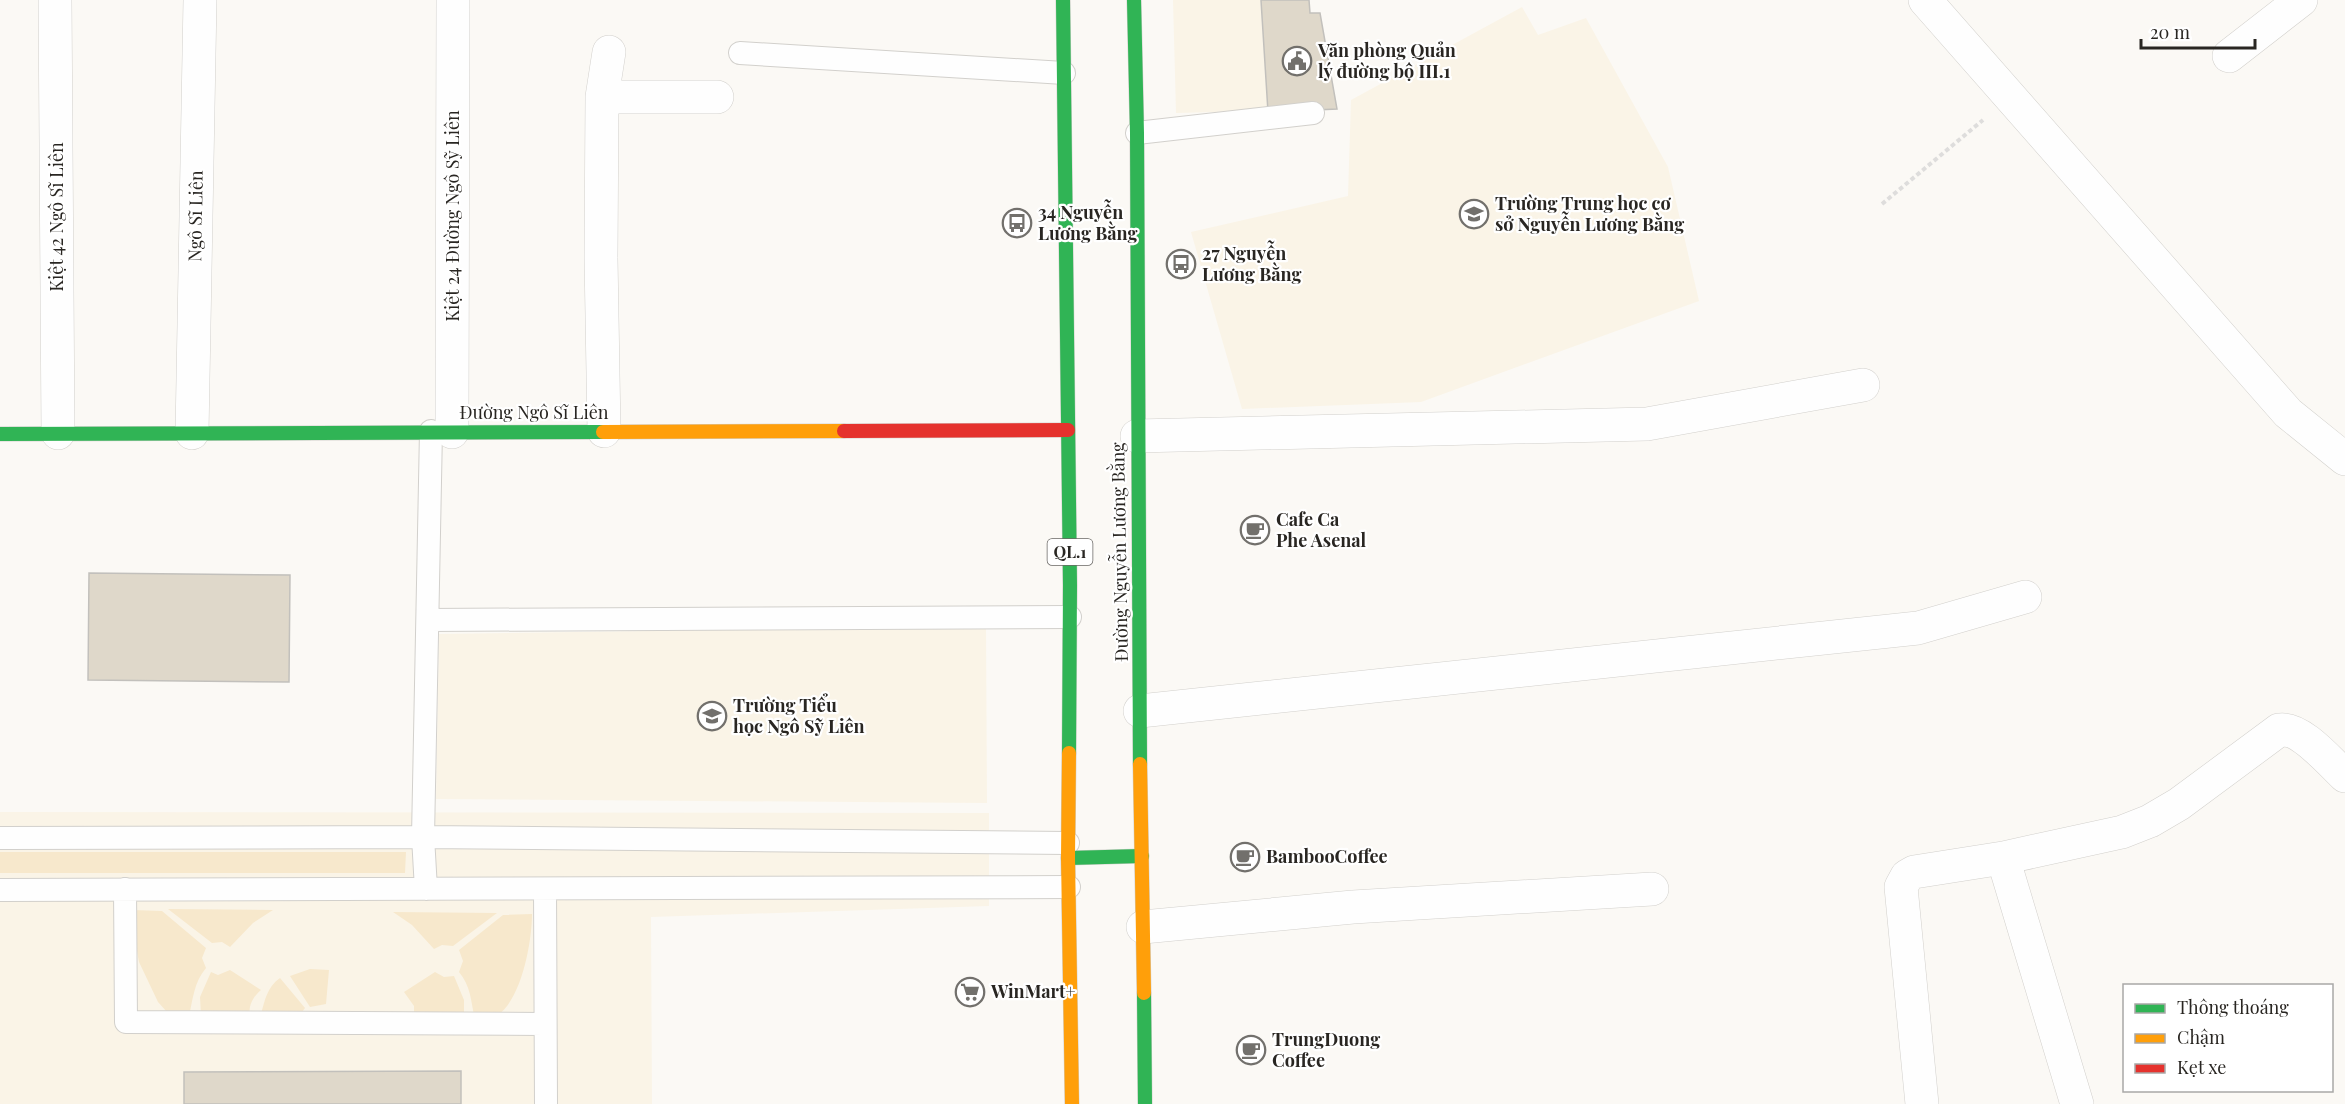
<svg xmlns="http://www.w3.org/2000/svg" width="2345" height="1104" viewBox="0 0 2345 1104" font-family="'Playfair Display',serif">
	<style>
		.built { fill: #faf4e7 }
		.green { fill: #f7e8cc }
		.building { fill: #dfd8ca; stroke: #c2c0bc; stroke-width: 1.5 }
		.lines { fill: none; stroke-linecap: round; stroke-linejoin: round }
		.lane-casing { stroke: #d2d0cc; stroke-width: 24 }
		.street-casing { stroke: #d2d0cc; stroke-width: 34 }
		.fast-casing { stroke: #d2d0cc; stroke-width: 15 }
		.slow-casing { stroke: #d2d0cc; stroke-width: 15 }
		.jam-casing { stroke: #d2d0cc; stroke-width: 15 }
		.path { stroke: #dedddc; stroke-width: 4; stroke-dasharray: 4.5 3; stroke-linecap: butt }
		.lane { stroke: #fefefe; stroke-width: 22 }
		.street { stroke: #fefefe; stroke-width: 33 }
		.fast { stroke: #30b455; stroke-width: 14 }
		.slow { stroke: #ff9f0a; stroke-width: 14 }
		.jam { stroke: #e5322d; stroke-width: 14 }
		.labels { text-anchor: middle; stroke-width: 4.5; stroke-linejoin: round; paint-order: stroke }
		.shield { fill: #fff; stroke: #696764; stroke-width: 1.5 }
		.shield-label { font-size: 16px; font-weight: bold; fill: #292622 }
		.poi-label { font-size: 18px; font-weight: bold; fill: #292622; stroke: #fff; text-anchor: start }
		.street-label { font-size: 18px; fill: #292622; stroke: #fff }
	</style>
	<rect width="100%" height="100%" fill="#fbf9f5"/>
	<path class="built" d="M1173,0H1309L1310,13H1320L1337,109L1176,113Z
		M1522,7L1538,35L1586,18L1668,167L1699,301L1421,402L1242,409L1191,232L1348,196L1351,100Z
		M986,626L987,803L436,799L439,634Z
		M0,812L989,813V906L651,917L652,1104H0Z"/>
	<path class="green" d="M0,852H406L405,873H0Z
		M168,909L273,910L253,923L230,947L222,942L212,943Z
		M133,910L162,911L206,948L202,958L206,968C194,982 193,999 189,1016L167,1012L158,1002L139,962L134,935Z
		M393,912L497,913L453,946L442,945L434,949L412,925Z
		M532,914C532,941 522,998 498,1015C493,1019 482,1019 475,1020C471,1002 471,986 459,972L463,961L459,950L503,915Z
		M310,969L329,970L326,1004L310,1007L290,976Z
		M230,970L261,990C253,997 248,1005 250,1017L201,1016L200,997L211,972L218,975Z
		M435,972L444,977L454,976L464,1000V1019H414V1006L404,992Z
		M280,978L305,1008L299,1016L261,1014C265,1000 267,987 280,978Z"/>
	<path class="building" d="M1261,0H1309L1310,13H1320L1337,109L1268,112Z
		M89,573L290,575L289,682L88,680Z
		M461,1071V1104H184V1072Z"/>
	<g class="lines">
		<g class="lane-casing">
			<path id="lane" d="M740,53L1064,73
				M1137,133L1313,113
				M428,620L1070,617
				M0,838L423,837L1068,843
				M125,889L126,1022L545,1024
				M426,889L423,837L431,431
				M545,889L546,1104
				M0,890L1069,887"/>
		</g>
		<g class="street-casing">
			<path id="street" d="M55,0L58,433
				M1925,0L2288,413L2345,459
				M2229,56L2301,0
				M602,97H717
				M604,431L601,258L602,97L609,52
				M452,432L453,0
				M192,433L200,0
				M1137,436L1647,424L1863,385
				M1140,711L1918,628L2025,597
				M2003,858L2077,1104
				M1143,927L1353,907L1652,889
				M1922,1104L1901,887L1907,876L1914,872L2003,858L2122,832L2150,821L2179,804L2279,730C2300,726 2330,762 2345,776"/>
		</g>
		<g class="fast-casing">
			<path id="fast" d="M1063,0L1070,585L1069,753
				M1134,0L1137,133L1140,764
				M0,434L603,432
				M1068,858L1142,856
				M1144,993L1145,1104"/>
		</g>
		<g class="slow-casing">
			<path id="slow" d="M603,432L844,431
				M1069,753L1068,858L1072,1104
				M1140,764L1144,993"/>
		</g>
		<g class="jam-casing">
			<path id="jam" d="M844,431L1068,430"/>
		</g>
		<path class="path" d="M1882,204L1983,120"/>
		<use href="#lane" class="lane"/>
		<use href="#street" class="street"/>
		<use href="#fast" class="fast"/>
		<use href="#slow" class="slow"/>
		<use href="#jam" class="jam"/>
	</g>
	<defs>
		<g id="civic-ring" transform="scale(1.5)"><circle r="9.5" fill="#fff" stroke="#72706c" stroke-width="1.5"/><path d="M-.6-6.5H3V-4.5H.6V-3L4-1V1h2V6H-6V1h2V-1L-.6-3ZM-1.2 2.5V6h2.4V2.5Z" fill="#72706c"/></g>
		<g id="school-ring" transform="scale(1.5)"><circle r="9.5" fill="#fff" stroke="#72706c" stroke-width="1.5"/><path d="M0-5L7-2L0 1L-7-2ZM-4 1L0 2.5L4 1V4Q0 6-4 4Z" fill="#72706c"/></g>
		<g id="bus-ring" transform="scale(1.5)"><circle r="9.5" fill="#fff" stroke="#72706c" stroke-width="1.5"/><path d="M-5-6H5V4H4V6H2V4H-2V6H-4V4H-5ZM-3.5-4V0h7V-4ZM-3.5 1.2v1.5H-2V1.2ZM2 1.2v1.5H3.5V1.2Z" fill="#72706c"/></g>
		<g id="cafe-ring" transform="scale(1.5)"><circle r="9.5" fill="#fff" stroke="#72706c" stroke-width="1.5"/><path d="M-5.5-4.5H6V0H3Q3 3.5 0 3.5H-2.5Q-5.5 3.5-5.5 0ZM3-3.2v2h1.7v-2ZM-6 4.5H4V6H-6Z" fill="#72706c"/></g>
		<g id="supermarket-ring" transform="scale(1.5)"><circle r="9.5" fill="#fff" stroke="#72706c" stroke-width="1.5"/><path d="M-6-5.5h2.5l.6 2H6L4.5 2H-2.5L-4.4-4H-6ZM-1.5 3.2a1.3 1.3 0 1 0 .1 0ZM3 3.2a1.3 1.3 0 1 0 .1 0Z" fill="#72706c"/></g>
	</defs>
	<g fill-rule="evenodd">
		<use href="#civic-ring" x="1297" y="61"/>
		<use href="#school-ring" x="1474" y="214"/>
		<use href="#bus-ring" x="1017" y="223"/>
		<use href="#bus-ring" x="1181" y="264"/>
		<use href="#cafe-ring" x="1255" y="530"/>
		<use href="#school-ring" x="712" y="716"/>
		<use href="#cafe-ring" x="1245" y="857"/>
		<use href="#supermarket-ring" x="970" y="992"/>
		<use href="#cafe-ring" x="1251" y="1050"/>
	</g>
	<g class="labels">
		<rect class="shield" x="1047.5" y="539" width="45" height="26" rx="4.5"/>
		<g class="shield-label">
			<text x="1070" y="558">QL.1</text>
		</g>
		<g class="poi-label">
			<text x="1318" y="57">Văn phòng Quản<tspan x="1318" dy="21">lý đường bộ III.1</tspan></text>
			<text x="1495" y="210">Trường Trung học cơ<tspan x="1495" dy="21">sở Nguyễn Lương Bằng</tspan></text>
			<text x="1038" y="219">34 Nguyễn<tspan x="1038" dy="21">Lương Bằng</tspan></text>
			<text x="1202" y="260">27 Nguyễn<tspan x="1202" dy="21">Lương Bằng</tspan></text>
			<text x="1276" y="526">Cafe Ca<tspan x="1276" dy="21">Phe Asenal</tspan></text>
			<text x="733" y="712">Trường Tiểu<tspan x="733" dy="21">học Ngô Sỹ Liên</tspan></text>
			<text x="1266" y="863">BambooCoffee</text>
			<text x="991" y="998">WinMart+</text>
			<text x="1272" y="1046">TrungDuong<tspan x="1272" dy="21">Coffee</tspan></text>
		</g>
		<g class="street-label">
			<text transform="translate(196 216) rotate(-89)" y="6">Ngô Sĩ Liên</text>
			<text transform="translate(453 216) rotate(-90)" y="6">Kiệt 24 Đường Ngô Sỹ Liên</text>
			<text transform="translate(57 217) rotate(-90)" y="6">Kiệt 42 Ngô Sĩ Liên</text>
			<text x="534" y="419">Đường Ngô Sĩ Liên</text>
			<text transform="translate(1120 552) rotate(-91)" y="6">Đường Nguyễn Lương Bằng</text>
		</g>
	</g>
	<rect x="2123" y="984" width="210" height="108" fill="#ffffff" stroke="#a9a8a7" stroke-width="1.5"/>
	<rect x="2135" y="1004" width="30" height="9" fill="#30b455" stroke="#a9a8a7" stroke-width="1.5"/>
	<text x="2177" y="1014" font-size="18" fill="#292622">Thông thoáng</text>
	<rect x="2135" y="1034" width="30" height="9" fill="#ff9f0a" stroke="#a9a8a7" stroke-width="1.5"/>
	<text x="2177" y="1044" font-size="18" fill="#292622">Chậm</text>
	<rect x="2135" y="1064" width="30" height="9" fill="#e5322d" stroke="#a9a8a7" stroke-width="1.5"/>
	<text x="2177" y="1074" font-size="18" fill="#292622">Kẹt xe</text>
	<path d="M2141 39v9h114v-9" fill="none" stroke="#292622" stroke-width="3"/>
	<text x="2150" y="39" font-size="18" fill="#292622" stroke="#ffffff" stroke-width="4.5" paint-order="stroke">20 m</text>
</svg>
